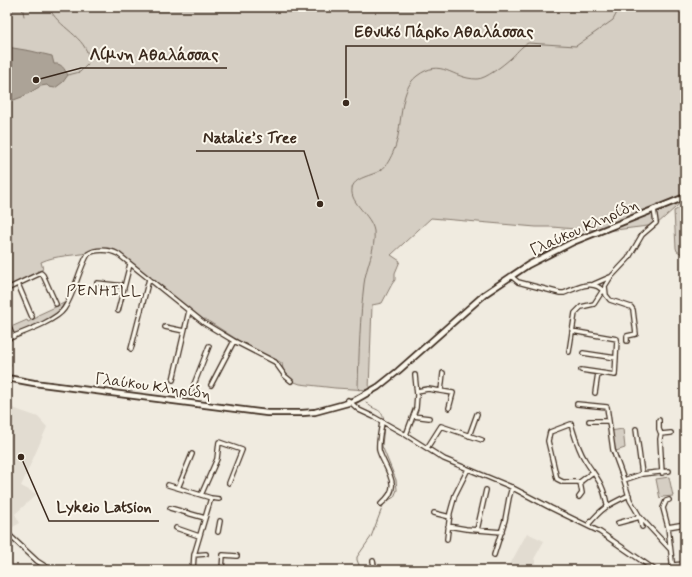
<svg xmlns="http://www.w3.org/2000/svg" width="692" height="577" viewBox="0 0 692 577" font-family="Mynerve,sans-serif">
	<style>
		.built { fill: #e2dcd1 }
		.green { fill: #d5cec3; stroke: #887c70 }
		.water { fill: #aca397; stroke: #7f7367 }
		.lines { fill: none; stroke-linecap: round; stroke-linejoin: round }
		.stream { stroke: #7f7367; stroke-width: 1 }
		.minor-casing { stroke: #3b2a1e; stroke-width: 6 }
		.major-casing { stroke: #3b2a1e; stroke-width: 8 }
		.minor { stroke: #fbf7ec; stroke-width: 3.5 }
		.major { stroke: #fbf7ec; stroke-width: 4.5 }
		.labels { text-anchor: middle; stroke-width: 4; stroke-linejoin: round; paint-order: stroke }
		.street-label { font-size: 15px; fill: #3b2a1e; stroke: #fbf7ec }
		.neighbourhood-label { font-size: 16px; letter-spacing: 1px; fill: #3b2a1e; stroke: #fbf7ec }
		.leader { fill: none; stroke: #3b2a1e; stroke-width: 1.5 }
		.callout-dot { fill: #3b2a1e; stroke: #fbf7ec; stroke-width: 1.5 }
		.callout-label { font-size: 16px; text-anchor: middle; font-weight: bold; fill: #3b2a1e; stroke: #fbf7ec; stroke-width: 4; stroke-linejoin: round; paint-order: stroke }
	</style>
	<rect width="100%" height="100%" fill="#f0ebe0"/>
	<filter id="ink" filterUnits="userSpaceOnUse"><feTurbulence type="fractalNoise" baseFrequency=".025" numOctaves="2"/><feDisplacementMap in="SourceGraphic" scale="8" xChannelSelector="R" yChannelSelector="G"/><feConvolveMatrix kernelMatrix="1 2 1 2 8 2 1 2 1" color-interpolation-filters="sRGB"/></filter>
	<g filter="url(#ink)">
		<path class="built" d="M7,406L38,417L47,427L21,486L37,494L15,514L20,523L9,529L7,527Z
			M527,533L544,541L534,559L536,562L532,570H507Z"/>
		<path class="green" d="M7,7H685V199L656,225L615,230H587L552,227H536L431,218L391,255L400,261L395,273V280L392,284L382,303L372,305L369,390L335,388L300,384L292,381L286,374L283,369L282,363L244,344L205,319L202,320L113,249C103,248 96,251 88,253C72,256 56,255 41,262L43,269L7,287Z
			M685,205V256L677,251L676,248L674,211Z
			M64,303C57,321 30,327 14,334L11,327L27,320L28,322L38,317V315Z
			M623,429L625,448L616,451L610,431Z
			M669,477L673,496L662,497L660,499L656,479Z"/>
		<path class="water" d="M7,47L31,51L52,56L54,64C62,63 64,69 68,75L63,82L55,88L49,87L47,85L41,86L22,97L11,101L7,111Z"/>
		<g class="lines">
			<path class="stream" d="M22,7L24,16
				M49,7C57,28 87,36 89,60
				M68,75L80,72L88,64
				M359,390L358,387C359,353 360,318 364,284C366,266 376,249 374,231C371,214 350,204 352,189C353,177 373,176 381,170C387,166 391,157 394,150C403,129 398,90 417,76C442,57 451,79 477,79C486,79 503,65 510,59C516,54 521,46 528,43L576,46L613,20L620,7
				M366,402C373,412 383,406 384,422
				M361,570L357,560V557L371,537L384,503L394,497L397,490L396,480L382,446L384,425"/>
			<g class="minor-casing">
				<path id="minor" d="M511,276L518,282L560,293H564C577,288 593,278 604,292
					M97,283L124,286
					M18,284L32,317
					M594,284L610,277
					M7,289L41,273L43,275L56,304
					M118,311L130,264
					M7,323L13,337
					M165,327L184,331
					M572,331L617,339L615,375L581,370
					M7,339C21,333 56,321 64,309C75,293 78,271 88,254C95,249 109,249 118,254L204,323L234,341L275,362L285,376L291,381
					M627,341V336L636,334L633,310L631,307L610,300L606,295L605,286L610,278L628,259L642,235L656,223L654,209
					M131,349L149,279
					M569,352L575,313L581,307L594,304L603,290
					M583,353L616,358
					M7,363L8,365
					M173,380L189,311
					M211,385L234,341
					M417,391L428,389L453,393L449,408
					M441,391L443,373
					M191,392L209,346
					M595,393L598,373
					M348,400L359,410L374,417L406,435L444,459L509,486L551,508L600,532L655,570
					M577,404L607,407L613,450L624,480L630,500L640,517L642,527
					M413,416L429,418
					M659,420V429L661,434
					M589,421H609
					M636,429L642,474
					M406,435L416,408L417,395L415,375
					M469,436L477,414
					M427,448L441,426L482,440
					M662,473L660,439L661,434L671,433
					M624,480L642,474L669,471
					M580,482H563L557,479L548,441L550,432L571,424C575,437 578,449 585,460C596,478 603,482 607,505
					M168,485L211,498L219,499
					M178,488L192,454
					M201,495L217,459L219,442L242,450L229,483
					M579,497L582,493L580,482L593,472
					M669,500L666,501L663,508L668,527L673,570
					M381,504C398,490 393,480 384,462C382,458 380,454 379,450C378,441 381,431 382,422
					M170,508L205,518
					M434,513L450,517
					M618,523L640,517L670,549
					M588,525C603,507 608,505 629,495
					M448,526L466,529L502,532
					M668,527L685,524
					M176,528L199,536
					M477,530L486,490
					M218,532L220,521
					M7,533L37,561L51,570
					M447,539L450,513L455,495L468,469
					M194,555L206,554
					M494,555L505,520L509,498L512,487
					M373,561L375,570
					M672,565L685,564
					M193,570L194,555L211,498
					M222,570L223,555L237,556
					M434,570V568"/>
			</g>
			<g class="major-casing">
				<path id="major" d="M7,378L34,383L267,413H302L315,412L348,403L357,399L378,387L398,371L485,294L528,265L573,242L685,197"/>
			</g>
			<use href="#minor" class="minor"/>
			<use href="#major" class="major"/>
		</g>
	</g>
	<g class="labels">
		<g class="street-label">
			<text transform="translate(584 227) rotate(-24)" y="5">Γλαύκου Κληρίδη</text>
			<text transform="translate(153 386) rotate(8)" y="5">Γλαύκου Κληρίδη</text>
		</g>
		<g class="neighbourhood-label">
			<text x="104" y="296">PENHILL</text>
		</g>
	</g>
	<path class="leader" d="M346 103L346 46H541M36 80L81 68H227M320 204L304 151H196M21 457L49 521H159"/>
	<g class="callout-dot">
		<circle cx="346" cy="103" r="4"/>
		<circle cx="36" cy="80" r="4"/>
		<circle cx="320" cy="204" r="4"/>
		<circle cx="21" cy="457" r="4"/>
	</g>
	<g class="callout-label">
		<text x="444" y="37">Εθνικό Πάρκο Αθαλάσσας</text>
		<text x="154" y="60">Λίμνη Αθαλάσσας</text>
		<text x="250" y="143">Natalie’s Tree</text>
		<text x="104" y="512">Lykeio Latsion</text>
	</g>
	<rect width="692" height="577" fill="none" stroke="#fbf7ec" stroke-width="24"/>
	<rect x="12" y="12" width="668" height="553" fill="none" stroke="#3b2a1e" stroke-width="1.5" filter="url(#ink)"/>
</svg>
